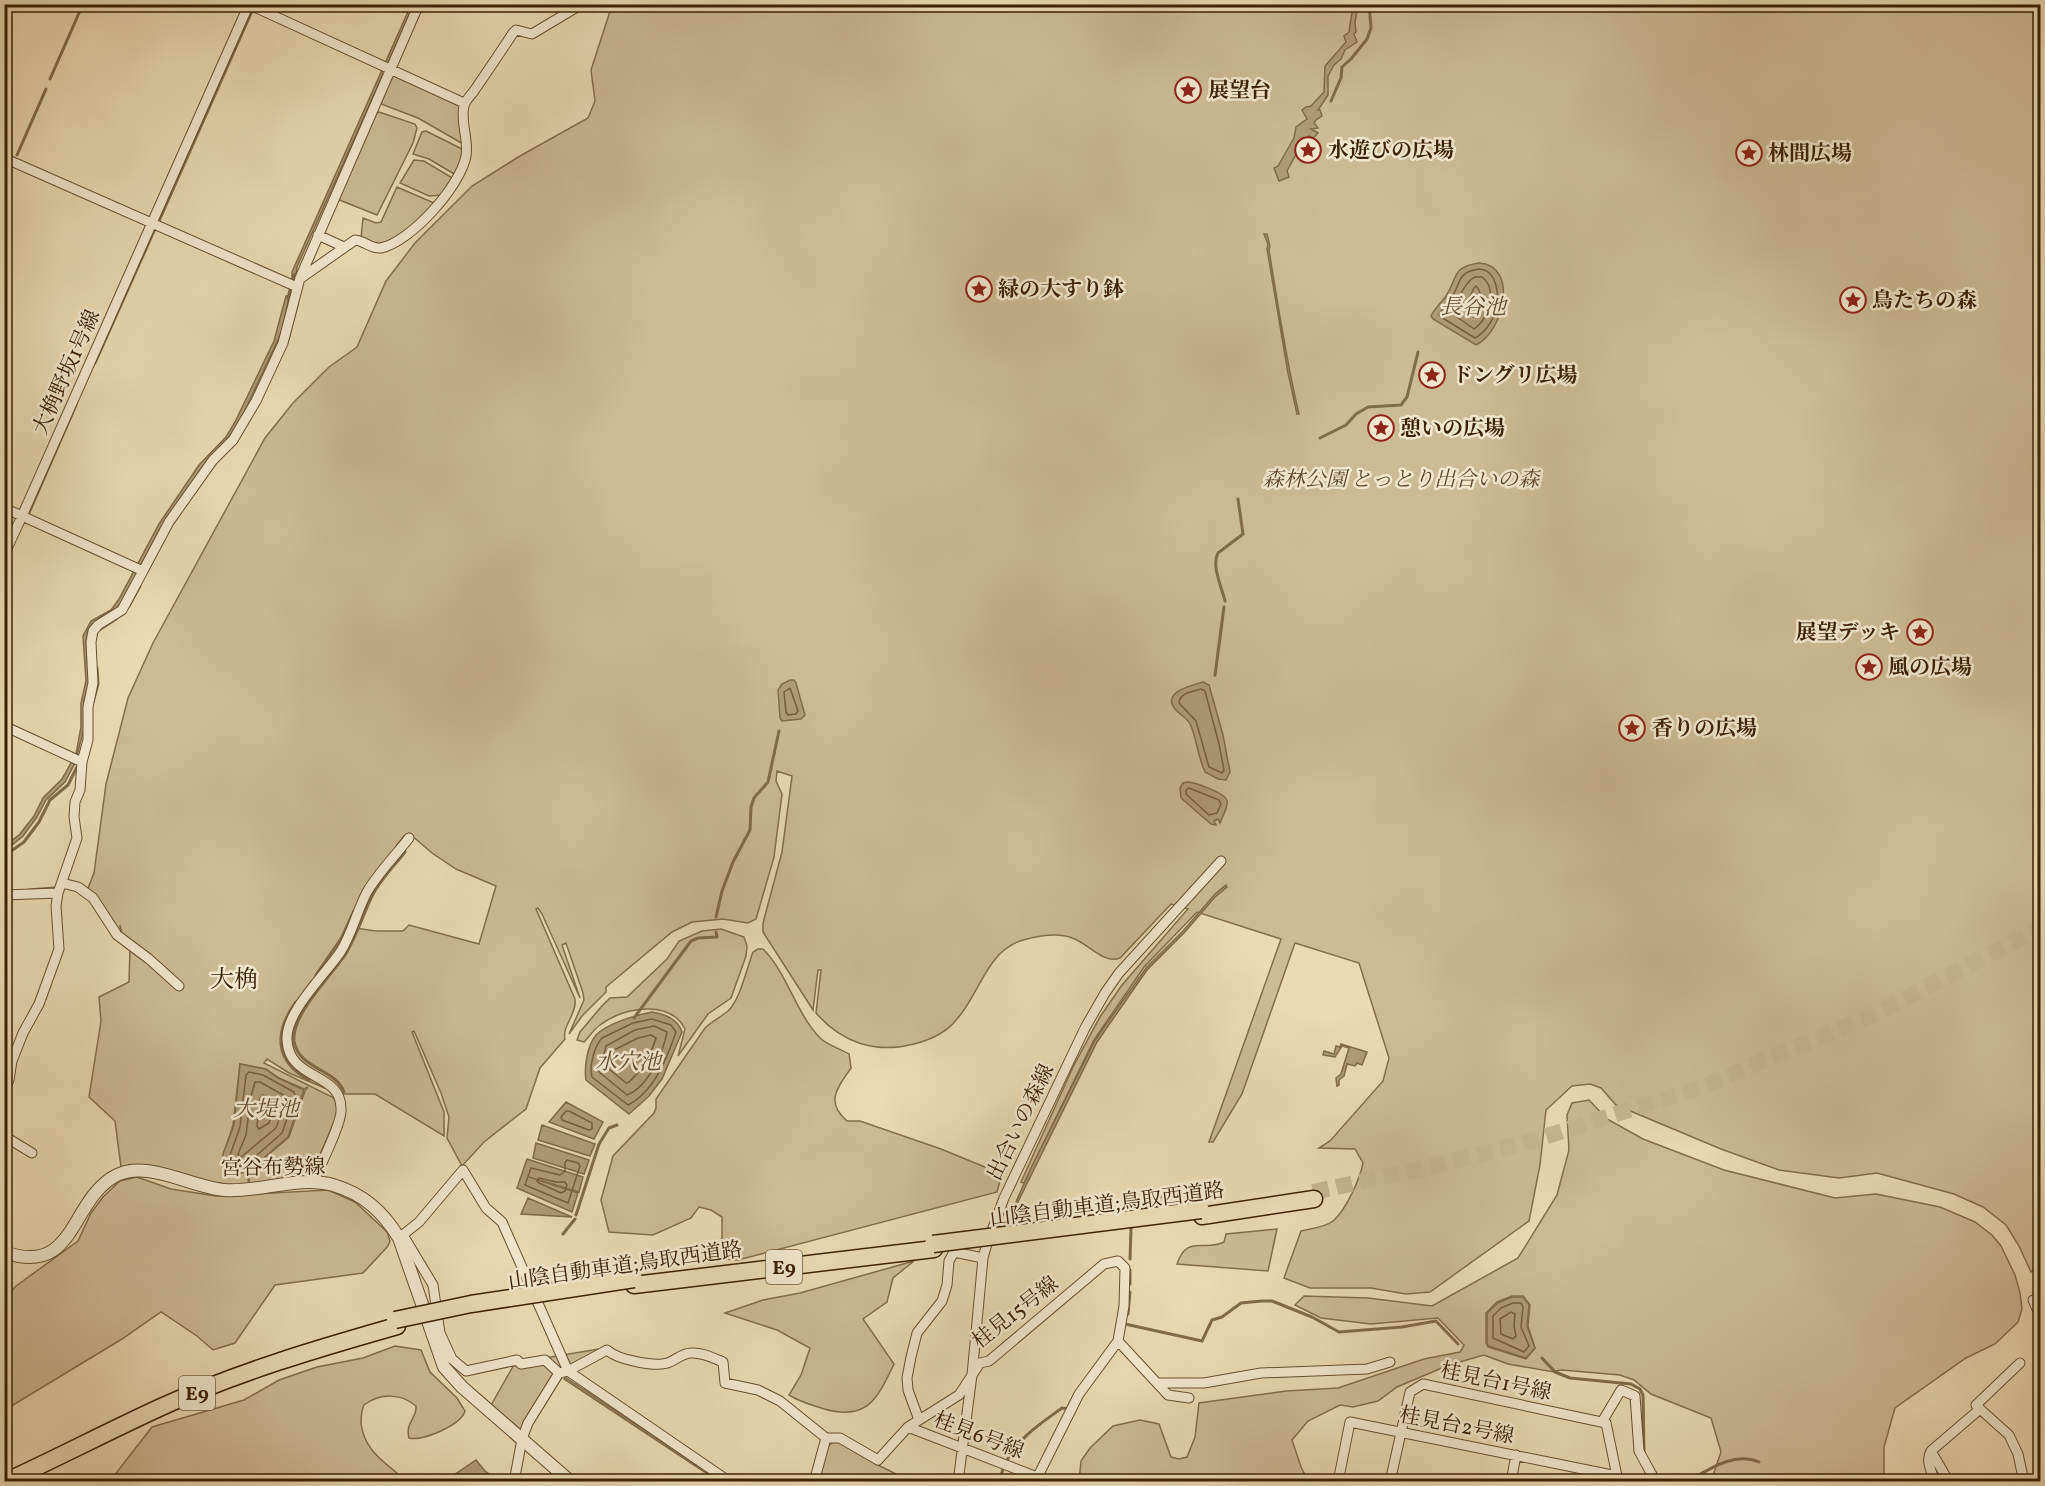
<svg xmlns="http://www.w3.org/2000/svg" width="2045" height="1486" viewBox="0 0 2045 1486" font-family="Vollkorn,'Noto Serif JP',serif">
	<style>
		.green { fill: #ccbb95; stroke: #846e4c; stroke-width: 1.5; fill-rule: evenodd }
		.water { fill: #af9c77; stroke: #816b49; stroke-width: 1.5 }
		.lines { fill: none; stroke-linecap: round; stroke-linejoin: round }
		.shore { stroke: #765e3d; stroke-width: 1.5 }
		.stream { stroke: #816b49; stroke-width: 3 }
		.motorway-tunnel { stroke: #c7b690; stroke-width: 16; stroke-dasharray: 16 8; stroke-linecap: butt }
		.minor-casing { stroke: #68502f; stroke-width: 11 }
		.tertiary-casing { stroke: #68502f; stroke-width: 14 }
		.motorway-casing { stroke: #3c2103; stroke-width: 19 }
		.minor { stroke: #f1e8ce; stroke-width: 9 }
		.tertiary { stroke: #f1e8ce; stroke-width: 12 }
		.motorway { stroke: #eadbb3; stroke-width: 16 }
		.motorway-bridge-casing { stroke: #3c2103; stroke-width: 19; stroke-linecap: butt }
		.motorway-bridge { stroke: #eadbb3; stroke-width: 16 }
		.labels { text-anchor: middle; stroke-width: 5; stroke-linejoin: round; paint-order: stroke }
		.shield { fill: #f1e8ce; stroke: #725d40; stroke-width: 1.5 }
		.shield-label { font-size: 20px; font-weight: bold; fill: #3c2103 }
		.poi-label { font-size: 21px; font-weight: bold; fill: #3c2103; stroke: #f1e8ce; text-anchor: start }
		.street-label { font-size: 21px; fill: #3c2103; stroke: #f1e8ce }
		.park-label { font-size: 21px; font-style: italic; fill: #604828; stroke: #f1e8ce }
		.water-label { font-size: 22px; font-style: italic; fill: #644c2c; stroke: #f1e8ce }
		.quarter-label { font-size: 24px; fill: #3c2103; stroke: #f1e8ce }
	</style>
	<rect width="100%" height="100%" fill="#eadbb3"/>
	<filter id="stains"><feTurbulence type="fractalNoise" baseFrequency=".00333" numOctaves="4"/><feColorMatrix values="0 0 0 0 .2 0 0 0 0 .09 0 0 0 0 .02 0 0 0 .5 -.17"/></filter>
	<radialGradient id="worn" r=".72"><stop offset=".6" stop-color="#630" stop-opacity="0"/><stop offset="1" stop-color="#630" stop-opacity=".3"/></radialGradient>
	<path class="green" d="M612,5H2040V1264L2031,1272L2019,1246L2006,1225L1983,1207L1954,1194L1877,1173L1839,1178L1779,1170L1721,1149L1616,1105L1601,1088L1590,1084L1572,1086L1546,1110L1540,1165L1529,1221L1430,1292L1406,1294L1371,1288H1310L1284,1278L1301,1231C1310,1229 1326,1227 1333,1221C1346,1210 1360,1179 1363,1163L1355,1149L1319,1148L1330,1141L1383,1081L1389,1058L1359,963L1295,943L1242,1094L1213,1142H1209L1281,939L1197,912L1144,967L1094,1040L1024,1183L1021,1182L1074,1065L1100,1017L1122,985L1188,909L1171,904L1120,958C1104,965 1088,943 1072,938C1057,932 1038,936 1023,940C986,951 980,994 957,1019C947,1032 930,1040 914,1044C876,1054 842,1043 816,1013L821,970H818L813,1010L763,932V923L782,852L792,776L777,771L776,781L782,794L774,857L756,919L748,923L723,919L692,922L672,932L606,987V992L582,1016L569,1034L584,1000L583,993L566,943L562,945L580,998L542,914L538,908L536,909L575,999C577,1014 562,1026 565,1039L540,1068L526,1109L484,1142L462,1166L447,1138L449,1117L441,1093L414,1031L412,1032L444,1112V1136L375,1094H343C331,1079 311,1075 299,1060C271,1026 329,978 346,949C350,943 353,935 356,928L375,931H403L409,925L479,944L496,886L456,869L432,853L410,834L389,857L334,955L289,1016C269,1056 297,1071 327,1089L289,1073L267,1059L264,1063L336,1099L338,1102L336,1118L310,1177L250,1186L248,1172L289,1137L305,1091L308,1087L304,1089L279,1078L266,1069L240,1064L233,1125L222,1159C226,1170 237,1175 247,1172L249,1186L218,1184L130,1165L121,1167L115,1121L89,1097L101,1021L99,997L129,982L130,948L123,939L120,925L121,938L87,891L94,873L106,784L128,698L153,643L265,438L293,403L329,367L357,347L386,281L415,243L472,186L520,156L588,118L595,101L591,70Z
		M394,73L461,105L465,145L418,118L381,104L379,101L391,75Z
		M379,112L415,124L417,128L413,143L377,215L337,199L373,115Z
		M426,131L464,150L456,175L429,159L413,154L422,132Z
		M414,160L424,161L454,179L442,195L429,196L400,183Z
		M397,187L434,203L405,233L380,245L361,238L363,218L376,223L381,222Z
		M721,929L744,937L747,946L746,956L731,998L708,1014L678,1056L685,1029C670,999 623,1007 600,1025C594,1029 589,1037 584,1042L577,1040L580,1032L601,1007L610,998L627,997L667,959L679,941L702,931Z
		M758,949H763C788,974 795,1012 820,1038C827,1045 841,1049 849,1054L851,1068C837,1088 825,1102 847,1121H860L941,1149L1002,1174L997,1192L738,1260L724,1259L716,1251L722,1238V1217L711,1210L699,1207L691,1218L653,1235L609,1232L601,1200L613,1156L654,1113L656,1108V1099L705,1028C712,1021 721,1017 728,1011C740,1000 747,968 753,952Z
		M1589,1100L1607,1119L1643,1139L1724,1170L1835,1198L1876,1194L1940,1207L1975,1222L1992,1235L2001,1246L2015,1275L2020,1293L2022,1309L2018,1322L1995,1344L1966,1358L1895,1408L1884,1447V1481H1711L1721,1452L1711,1418L1651,1394L1634,1380L1620,1375L1562,1370L1555,1371L1549,1366L1554,1372L1508,1364L1484,1355L1449,1365L1397,1387L1378,1401L1353,1407L1340,1405L1308,1421L1292,1440L1301,1467L1308,1481H1079L1081,1461L1090,1448L1113,1426L1140,1420L1159,1424L1171,1457L1179,1459L1187,1457L1195,1437L1199,1403L1286,1391L1338,1388L1424,1359L1460,1352L1464,1345L1438,1318L1371,1324L1321,1318L1295,1305L1304,1296L1368,1298L1432,1306L1518,1258L1557,1195L1569,1150L1567,1115L1572,1103ZM1512,1296H1523L1530,1305L1528,1326L1535,1348L1526,1359L1488,1347L1486,1343V1313L1497,1302Z
		M137,1177L171,1189L216,1196L328,1190L355,1202L387,1232L390,1241L388,1246L363,1273L275,1285L235,1343L213,1350L197,1336L161,1312L122,1339L5,1410V1297L16,1286L78,1241L91,1213L103,1197L120,1181Z
		M1277,1229L1268,1271L1177,1264C1187,1234 1204,1252 1224,1242L1226,1234Z
		M914,1261L893,1278L887,1302L863,1319L894,1364C877,1399 868,1421 824,1409C812,1405 800,1402 789,1395L801,1375L810,1348L777,1330L725,1313L763,1300L800,1293Z
		M395,1346L421,1350L430,1372L457,1398L465,1411C461,1425 422,1442 409,1438C405,1422 417,1419 416,1406C401,1393 380,1393 364,1405C361,1411 361,1417 361,1423C364,1452 387,1463 406,1481H110L152,1427L244,1400L279,1380L317,1367L363,1358Z
		M605,1348L562,1370L545,1358Z
		M540,1359L555,1374L522,1433L490,1407L515,1363Z
		M835,1441L840,1442L876,1464L910,1481L817,1482L828,1446Z"/>
	<path class="water" d="M411,5H414L297,267L296,273L292,277V272Z
		M1353,5H1358L1355,22L1356,32L1354,34L1357,42L1345,50L1341,59L1334,65L1328,76V95L1318,110H1320L1322,116L1316,120L1314,123L1318,128L1311,129L1318,133L1313,138L1309,136L1304,140L1287,171L1289,177L1279,181L1274,168L1278,166L1294,138L1296,127L1307,119L1302,110L1306,107L1311,106L1324,92L1325,66L1346,42L1344,36L1349,32Z
		M1264,234H1267L1270,246L1269,250C1278,305 1286,360 1299,414H1297L1288,373L1267,249L1268,244Z
		M1479,263C1519,265 1504,332 1476,345L1433,319L1431,316C1435,308 1441,303 1446,296C1458,278 1451,267 1479,263Z
		M286,296H289L282,331L239,423L228,438L202,468L161,527L122,601L113,612L92,624L88,630L86,641L89,682L84,701V729L75,763L65,782L46,800L37,817L23,836L5,851V846L20,834L34,816L43,798L62,779L76,754L81,727V703L86,681L83,636L91,621L111,610L119,599L159,524L199,465L226,437L235,422L274,341Z
		M790,680H794L796,683L805,715L801,719L782,721L780,718L778,690L782,684Z
		M1203,682L1209,685L1223,735L1230,772L1226,780L1218,779L1205,772C1198,757 1197,741 1191,726C1188,718 1181,716 1175,709C1161,692 1193,685 1203,682Z
		M1188,782C1196,783 1223,792 1227,800C1229,806 1222,817 1220,823L1218,819L1214,821L1216,825L1211,824L1181,798L1180,788L1183,783Z
		M1226,885L1227,887L1215,897L1184,933L1147,970L1097,1042L1010,1218L1001,1241L999,1240L1031,1168L1095,1040L1146,968L1183,931L1215,894Z
		M652,1012C665,1014 678,1019 682,1032L662,1079L649,1096L629,1114L586,1080C584,1067 587,1046 596,1035C608,1023 636,1015 652,1012Z
		M1341,1044L1367,1052L1362,1065L1357,1063L1355,1066L1347,1064L1344,1076L1339,1080V1085L1337,1086L1336,1078L1341,1074L1349,1048L1342,1046L1335,1057L1323,1055L1324,1051L1334,1054L1336,1046L1340,1047Z
		M240,1064L265,1069L278,1078L304,1090L288,1137L252,1168L240,1173L229,1168L223,1159V1154L234,1125Z
		M566,1102L603,1122L594,1139L549,1122Z
		M542,1125L595,1144L590,1156L538,1140Z
		M536,1143L589,1160L584,1174L533,1158Z
		M527,1159L583,1177L579,1192L529,1177L578,1193L572,1212L517,1188Z
		M528,1198L572,1217L521,1214Z
		M1512,1297H1523L1529,1305L1527,1326L1535,1348L1526,1358L1488,1346L1487,1343V1313L1498,1303Z
		M565,1377L721,1481H718L564,1379Z
		M476,1460L485,1471L499,1481H457L454,1475Z"/>
	<g class="lines">
		<path class="shore" d="M1479,269C1498,270 1500,298 1495,312C1492,323 1484,333 1475,338L1441,317L1439,314C1443,308 1448,304 1451,299C1461,283 1457,272 1479,269Z
			M1475,277H1482C1498,289 1489,319 1474,329L1450,312C1458,302 1464,282 1475,277Z
			M1476,286C1484,294 1481,311 1473,317L1464,310L1474,288Z
			M790,688L798,711L796,714L788,715L786,712L784,692Z
			M1201,689L1205,691L1219,744L1224,770L1222,773L1209,767L1196,721L1179,703C1180,692 1193,692 1201,689Z
			M1189,788L1219,800L1221,804L1217,813L1209,815L1186,794V790Z
			M652,1019L671,1025L676,1032C667,1058 654,1092 628,1105L592,1077C589,1066 594,1047 602,1038L633,1023Z
			M654,1026L667,1032C663,1053 648,1087 627,1095L599,1072L606,1046L635,1030Z
			M651,1035L656,1038C651,1055 642,1070 629,1082L626,1083L609,1069L614,1050L638,1038Z
			M249,1072L263,1075L294,1092L295,1095L282,1133L248,1163L240,1166L230,1161V1155L240,1127L246,1075Z
			M255,1082H260L285,1096L286,1100L276,1128L240,1158L238,1154L246,1135L251,1096Z
			M263,1095L274,1101L275,1104L269,1123L259,1129L257,1126L260,1098Z
			M566,1111H569L592,1123V1129L589,1130L562,1120L561,1117Z
			M567,1160L578,1163L580,1166L568,1203L525,1185L531,1168L560,1175L565,1171V1163Z
			M539,1178L556,1182H565L567,1185L565,1191L561,1193L539,1183L537,1181Z
			M1513,1303H1521L1523,1307L1521,1327L1529,1346L1524,1352L1493,1338V1316L1501,1308Z
			M1511,1312L1515,1314L1514,1326L1516,1336L1513,1339L1501,1334L1500,1319Z"/>
		<path class="stream" d="M50,79L83,4
			M1331,101L1341,78L1342,67L1351,59L1367,39L1371,28L1369,4
			M17,155L46,89
			M4,183L11,170
			M159,221L252,11
			M288,298L294,275
			M288,339L297,305
			M95,363L154,231
			M1320,438L1346,425L1356,414L1368,407L1401,405L1407,397L1418,352
			M28,515L76,405
			M4,564L8,556
			M1225,601C1222,588 1211,565 1218,553L1243,534L1238,499
			M129,606L140,586
			M99,630L116,619
			M1215,675L1224,607
			M93,702L98,684L97,668
			M397,846L405,836
			M4,856L24,842L39,822L50,800L68,785L78,765
			M29,890L54,888
			M716,917L722,891L733,862L750,830L751,807L754,798L768,782L779,731
			M4,923L8,954L4,983
			M316,975L342,937L354,911
			M296,1002C274,1032 274,1061 309,1080
			M634,1018L691,941L698,938L717,937L716,932
			M344,1092C335,1068 298,1069 294,1041C291,1015 331,976 345,955C356,937 363,915 372,896C380,880 394,866 405,852
			M1141,1212C1148,1199 1160,1197 1174,1193
			M576,1215L599,1144L609,1128L617,1125
			M563,1234L575,1219
			M1130,1259L1131,1229L1134,1223
			M1130,1284V1270
			M1128,1314L1130,1292
			M1125,1324L1202,1341L1212,1320L1222,1317L1241,1303L1262,1301H1272L1312,1317L1339,1332L1402,1327L1436,1321L1458,1344
			M1542,1358L1555,1372L1570,1378L1631,1384L1640,1389L1643,1395L1644,1451
			M1006,1462C1019,1437 1040,1424 1062,1408L1068,1409
			M1655,1472L1661,1482
			M999,1482L1003,1469
			M1687,1482C1708,1470 1734,1451 1759,1462"/>
		<path class="motorway-tunnel" d="M1313,1192L1420,1169L1528,1142L1701,1087L1875,1014L2040,928"/>
		<g class="minor-casing">
			<path id="minor" d="M248,4L464,103
				M4,158L297,287
				M318,235L344,247
				M301,278L355,240C365,241 371,249 381,248C411,242 461,185 466,156C469,139 460,123 464,106C465,101 471,95 474,91C487,72 500,53 513,33L516,30L532,34L582,4
				M4,508L22,516L4,555
				M143,571L169,522L213,460L233,440L256,401L283,343L300,278L419,4
				M4,726L82,762
				M62,883L78,887L93,898L117,935L149,959L179,986
				M4,895L58,893
				M4,1092L9,1080L12,1061L23,1033L39,1004L59,949L56,906L58,893L77,838L74,817L75,802L80,790L82,762L88,740V707L93,683L91,642L93,631L98,625L122,610L143,571L22,516L249,4
				M4,1136L32,1153
				M313,1183C319,1168 341,1125 341,1111C343,1071 289,1082 287,1040C285,1012 326,974 341,951C352,933 357,911 367,892C378,873 396,855 409,838
				M403,1235L433,1285L440,1333L452,1359L466,1371L517,1360L521,1364L545,1360L559,1373
				M399,1238L419,1222L463,1170L486,1208L502,1222L568,1371L730,1482
				M2033,1300L2040,1316
				M1118,1341L1168,1395L1189,1398
				M1158,1383H1204L1261,1373L1367,1369L1390,1362
				M1980,1409L1976,1405L2020,1363
				M919,1420L908,1390L907,1378L911,1357L917,1333L942,1301L947,1285L949,1261L954,1252L983,1258
				M1602,1422L1621,1390L1635,1396L1639,1451L1652,1475L1650,1482
				M908,1427L1037,1477
				M1931,1451C1925,1461 1932,1472 1935,1482
				M514,1482L522,1439L528,1423L559,1373L568,1371L607,1350C618,1360 657,1368 670,1362C677,1359 683,1353 691,1353C702,1352 713,1358 723,1362L725,1383L758,1390L780,1401L826,1438H840L878,1460L908,1427L959,1395L980,1363L989,1361L1104,1264L1118,1261L1125,1268L1124,1306L1118,1341L1079,1394L1035,1482
				M814,1482L826,1438
				M958,1482L972,1375L983,1258L986,1247L1004,1198L1085,1028L1105,993L1119,973L1221,861
				M1338,1482L1350,1422L1617,1476
				M1390,1482L1410,1392L1423,1384L1606,1423L1617,1476L1613,1482
				M1511,1482L1516,1455
				M1949,1482L1931,1451L1980,1409L2009,1435L2018,1454L2024,1482"/>
		</g>
		<g class="tertiary-casing">
			<path id="tertiary" d="M4,1252C77,1278 69,1199 117,1175C148,1160 191,1187 224,1190C260,1193 297,1175 333,1185C364,1194 383,1212 399,1238L444,1367L462,1387L571,1482"/>
		</g>
		<g class="motorway-casing">
			<path id="motorway" d="M1202,1216L1314,1199
				M634,1285L934,1249
				M5,1482C57,1458 107,1432 159,1408C235,1373 316,1349 397,1326"/>
		</g>
		<use href="#minor" class="minor"/>
		<use href="#tertiary" class="tertiary"/>
		<use href="#motorway" class="motorway"/>
		<g class="motorway-bridge-casing">
			<path id="motorway-bridge" d="M933,1244L1201,1210
				M395,1320L471,1304L634,1279"/>
		</g>
		<use href="#motorway-bridge" class="motorway-bridge"/>
	</g>
	<defs>
		<g id="sight-ring" transform="scale(1.35)"><circle r="9.5" fill="#f1e8ce" stroke="#8f2418" stroke-width="1.5"/><path d="M0-6L1.8-2.2L6-1.7L2.9 1.2L3.7 5.4L0 3.3L-3.7 5.4L-2.9 1.2L-6-1.7L-1.8-2.2Z" fill="#8f2418"/></g>
	</defs>
	<g fill-rule="evenodd">
		<use href="#sight-ring" x="1188" y="90"/>
		<use href="#sight-ring" x="1308" y="150"/>
		<use href="#sight-ring" x="1749" y="153"/>
		<use href="#sight-ring" x="979" y="289"/>
		<use href="#sight-ring" x="1853" y="300"/>
		<use href="#sight-ring" x="1432" y="375"/>
		<use href="#sight-ring" x="1381" y="428"/>
		<use href="#sight-ring" x="1920" y="632"/>
		<use href="#sight-ring" x="1869" y="667"/>
		<use href="#sight-ring" x="1632" y="728"/>
	</g>
	<g class="labels">
		<g class="shield">
			<rect x="766" y="1250" width="36" height="34" rx="4.5"/>
			<rect x="179" y="1376" width="36" height="34" rx="4.5"/>
		</g>
		<g class="shield-label">
			<text x="784" y="1274">E9</text>
			<text x="197" y="1400">E9</text>
		</g>
		<g class="poi-label">
			<text x="1208" y="97">展望台</text>
			<text x="1328" y="157">水遊びの広場</text>
			<text x="1768" y="160">林間広場</text>
			<text x="998" y="296">緑の大すり鉢</text>
			<text x="1872" y="307">鳥たちの森</text>
			<text x="1452" y="382">ドングリ広場</text>
			<text x="1400" y="435">憩いの広場</text>
			<text x="1900" y="639" text-anchor="end">展望デッキ</text>
			<text x="1888" y="674">風の広場</text>
			<text x="1652" y="735">香りの広場</text>
		</g>
		<g class="street-label">
			<text transform="translate(66 372) rotate(-66)" y="7">大桷野坂1号線</text>
			<text transform="translate(1020 1122) rotate(-64)" y="7">出合いの森線</text>
			<text transform="translate(273 1167) rotate(-1)" y="7">宮谷布勢線</text>
			<text transform="translate(1107 1204) rotate(-7)" y="7">山陰自動車道;鳥取西道路</text>
			<text transform="translate(625 1265) rotate(-8)" y="7">山陰自動車道;鳥取西道路</text>
			<text transform="translate(1015 1312) rotate(-38)" y="7">桂見15号線</text>
			<text transform="translate(1496 1381) rotate(12)" y="7">桂見台1号線</text>
			<text transform="translate(1457 1425) rotate(11)" y="7">桂見台2号線</text>
			<text transform="translate(979 1435) rotate(21)" y="7">桂見6号線</text>
		</g>
		<g class="park-label">
			<text x="1401" y="486">森林公園 とっとり出合いの森</text>
		</g>
		<g class="water-label">
			<text x="1473" y="314">長谷池</text>
			<text x="628" y="1069">水穴池</text>
			<text x="266" y="1116">大堤池</text>
		</g>
		<g class="quarter-label">
			<text x="234" y="987">大桷</text>
		</g>
	</g>
	<rect width="2045" height="1486" fill="none" stroke="#eadbb3" stroke-width="24"/>
	<rect x="6" y="6" width="2033" height="1474" fill="none" stroke="#3c2103" stroke-width="3"/>
	<rect x="12" y="12" width="2021" height="1462" fill="none" stroke="#3c2103" stroke-width="1.5"/>
	<rect width="100%" height="100%" filter="url(#stains)"/>
	<rect width="100%" height="100%" fill="url(#worn)"/>
</svg>
